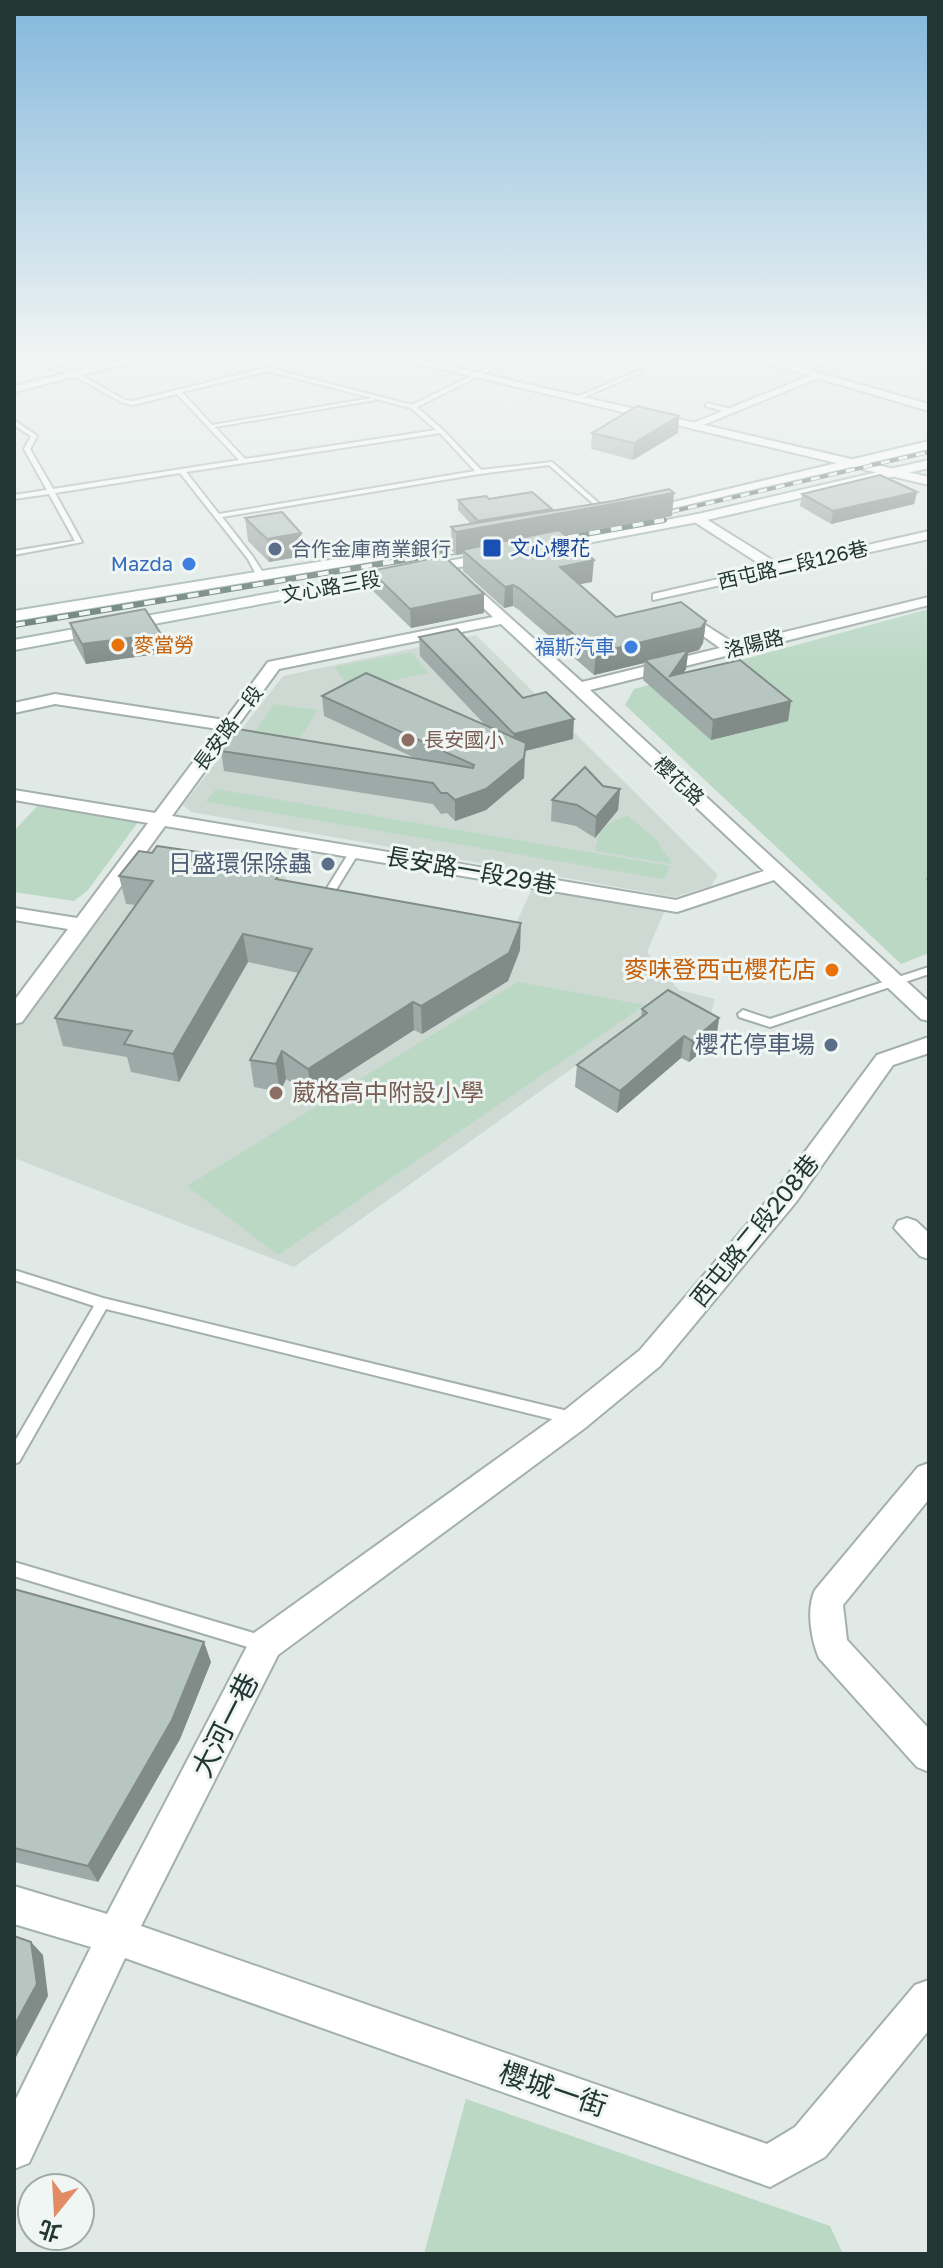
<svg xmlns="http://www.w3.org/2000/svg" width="943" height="2268" viewBox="0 0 943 2268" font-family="'Golos Text','Noto Sans TC',sans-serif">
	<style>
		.built { fill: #ced9d4 }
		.green { fill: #bbd8c5 }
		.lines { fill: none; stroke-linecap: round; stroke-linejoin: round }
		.service-casing { stroke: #a3b0ac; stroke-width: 4 }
		.minor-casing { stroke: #a3b0ac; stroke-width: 4 }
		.tertiary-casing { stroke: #a3b0ac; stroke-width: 4 }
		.secondary-casing { stroke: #a0b3ae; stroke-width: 4 }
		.service { fill: #fff; fill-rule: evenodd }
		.minor { fill: #fff; fill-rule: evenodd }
		.tertiary { fill: #fff; fill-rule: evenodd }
		.secondary { fill: #fff; fill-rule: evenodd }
		.rail-far1-casing { stroke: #5d736e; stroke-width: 4 }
		.rail-casing { stroke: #5d736e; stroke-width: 6 }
		.rail-far1 { stroke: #f0f6f3; stroke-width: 3; stroke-dasharray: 9; stroke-linecap: butt }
		.rail { stroke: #f0f6f3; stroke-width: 4; stroke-dasharray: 11; stroke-linecap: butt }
		.wall { fill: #9eaaa7 }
		.shaded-wall { fill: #818b88 }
		.building { fill: #b8c6c2; stroke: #818b88; stroke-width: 2 }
		.transit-dot { fill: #1a4fb4; stroke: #f0f6f3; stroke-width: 3 }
		.service-dot { fill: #5c6f8a; stroke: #f0f6f3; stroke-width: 3 }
		.shop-dot { fill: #3f7fe0; stroke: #f0f6f3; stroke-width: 3 }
		.food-dot { fill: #e8710a; stroke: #f0f6f3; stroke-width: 3 }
		.education-dot { fill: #8d6e63; stroke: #f0f6f3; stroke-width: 3 }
		.labels { text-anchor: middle; stroke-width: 6; stroke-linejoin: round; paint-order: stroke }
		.far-transit-label { font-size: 20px; fill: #164399; stroke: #f0f6f3; text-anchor: start }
		.far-service-label { font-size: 20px; fill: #4e5e75; stroke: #f0f6f3; text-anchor: start }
		.far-shop-label { font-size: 20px; fill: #366cbe; stroke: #f0f6f3; text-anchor: end }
		.far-street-label { font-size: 20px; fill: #223733; stroke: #f0f6f3 }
		.far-food-label { font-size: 20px; fill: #c56008; stroke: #f0f6f3; text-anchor: start }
		.far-education-label { font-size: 20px; fill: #785e54; stroke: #f0f6f3; text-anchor: start }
		.service-label { font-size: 24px; fill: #4e5e75; stroke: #f0f6f3; text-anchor: end }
		.street-label { font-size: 24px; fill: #223733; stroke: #f0f6f3 }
		.food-label { font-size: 24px; fill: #c56008; stroke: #f0f6f3; text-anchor: end }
		.education-label { font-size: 24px; fill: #785e54; stroke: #f0f6f3; text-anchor: start }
		.near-street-label { font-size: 28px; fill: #223733; stroke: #f0f6f3 }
	</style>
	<rect width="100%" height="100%" fill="#e0e9e5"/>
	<path class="built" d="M476,635L718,875L711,886L674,897L191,812L183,805L283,676Z
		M210,854L271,866L307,895L503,951L533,887L665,910L647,952L679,990L715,999L710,1017L657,1008L294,1267L14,1158V1029L138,858Z"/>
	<path class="green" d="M929,609V953L901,964L625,705L634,689Z
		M411,652L429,673L351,689L334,667Z
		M274,704L318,710L292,751L246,745Z
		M216,789L670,866L664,879L206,802Z
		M41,802L131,812L138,822L88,890L74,901L14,892V831Z
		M628,816L656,839L672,864L595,851C599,828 606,823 628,816Z
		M518,982L645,1005L278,1255L187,1186Z
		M466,2099L830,2226L843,2254H424Z"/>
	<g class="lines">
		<g class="service-casing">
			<path id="service" d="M14,354L77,373L125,400L133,401L321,354H330L273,369L412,405L516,354H523L417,407L443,430L481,470L552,462L610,513L605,514L549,465L479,474L222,517L253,557L265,576L261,578H258L248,559L180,473L55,493L82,542L14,555V551L75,541L49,494L14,499V495L47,490L24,449L31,436L14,425V420L37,436L30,449L53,489L239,460L177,394L133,405L123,403L73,375L14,357ZM268,371L411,408L436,430L245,459L215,427L375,400L372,398L212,425L182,392ZM440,433L475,471L219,514L186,472Z
				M419,354H426L414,361H410V359Z
				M637,371L642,372L580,399L575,398Z
				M707,403L730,409L731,410L728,412L705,406Z
				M355,848L360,851L329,901L328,903H320L319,901L350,851Z
				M929,967V974L770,1027L739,1017L738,1014L743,1010L770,1019Z
				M14,1270L103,1298L572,1412L577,1414L579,1418L577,1422L572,1424L106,1309L19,1462L14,1464V1443L94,1306L14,1280Z
				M14,1562L264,1636L270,1638L272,1644L270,1650L264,1652L14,1576Z"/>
		</g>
		<g class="minor-casing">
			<path id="minor" d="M146,354H163L14,392V386Z
				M838,354H853L801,372L792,370Z
				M921,354H929V358L922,356Z
				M814,374L823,376L698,427L688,425Z
				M698,514L780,565L929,531V539L653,600V594L766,568L693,521V515Z
				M428,544L582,682L720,648L674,615V609L679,608L735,644L929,597V605L590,690L929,1002V1021L921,1019L774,880L677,912L165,826L22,1022L14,1024V1001L68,929L14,920V908L77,918L148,823L14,800V790L155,813L218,729L55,704L14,713V703L55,694L225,720L268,662L493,617L423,551V545ZM501,624L764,871L676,900L172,816L279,669Z
				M929,1037V1053L893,1065L796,1202L660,1366L585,1428L278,1655L141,1926L767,2144L795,2127L915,1985L929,1980V2030L825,2157L770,2187L125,1958L29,2163L14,2169V2103L91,1947L14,1924V1886L107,1914L254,1633L565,1410L640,1350L778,1188L877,1055Z
				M907,1218L916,1221L929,1233V1259L920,1256L894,1228L898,1221Z
				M929,1463V1499L843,1605L847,1640L929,1729V1772L917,1767L819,1658C811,1639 806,1609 815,1590L918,1467Z"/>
		</g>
		<g class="tertiary-casing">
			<path id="tertiary" d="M379,354H397L929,477V485Z
				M736,354H752L929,404V411Z"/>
		</g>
		<g class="secondary-casing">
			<path id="secondary" d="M929,441V449L643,515L636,511Z
				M929,460V468L698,522L540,552L533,548L540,544L698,514Z
				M485,535L490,536V542L14,621V611Z
				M492,553L497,554V560L14,650V640Z"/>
		</g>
		<use href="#service" class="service"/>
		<use href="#minor" class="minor"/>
		<use href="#tertiary" class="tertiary"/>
		<use href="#secondary" class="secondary"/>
		<g class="rail-far1-casing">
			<path id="rail-far1" d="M653,516L929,452"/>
		</g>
		<g class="rail-casing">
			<path id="rail" d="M546,541L664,520
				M14,625L476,548"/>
		</g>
		<use href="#rail-far1" class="rail-far1"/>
		<use href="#rail" class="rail"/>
	</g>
	<path class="wall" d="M679,416L678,433L633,460L591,449L592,433Z
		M917,492L914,504L831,524L800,506L802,494Z
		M489,499L552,509V511L672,516L565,535L592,582L579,584L616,617L706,621L703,643L699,650L688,653L686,669L683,673L791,701L788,721L711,740L643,680L644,663L594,675L519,610L513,606L504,608L463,571V554L456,555L452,551L451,527L471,524L458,510V500Z
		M245,518L303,556L269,562L248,541Z
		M371,571L484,594V613L411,628L372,590Z
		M70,623L164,653L86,664L74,642Z
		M419,637L523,698L573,739L525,751L524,778L486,810L455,821L447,813L441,814L433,804L224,771L221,751L415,758L324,716L322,696L487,727L420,656Z
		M603,786L620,789L618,810L595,838L576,826L551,821L552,800Z
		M152,853L254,860L255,867L281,880L520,950L508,981L422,1034L414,1030L312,1096L286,1079L280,1092L254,1087L250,1060L298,973L248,962L179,1082L131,1072L127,1057L63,1046L55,1018L136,905L126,904L119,876Z
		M929,869V883L926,880Z
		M642,1009L719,1018L716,1040L689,1062L681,1058L617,1113L575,1087L577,1065L641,1017Z
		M14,1589L211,1662L180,1739L98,1882L14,1862Z"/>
	<path class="shaded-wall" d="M679,416L678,433L633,460L634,443Z
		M917,492L914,504L831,524L833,511Z
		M674,493L672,516L467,554L462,550L463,554L456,555V532L478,528V521L552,509V515Z
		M301,533L303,556L269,562L267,539Z
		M594,560L592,582L558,588L560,567Z
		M513,585V606L504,608L505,587Z
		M484,594V613L411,628L410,609Z
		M706,621L703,643L699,650L688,653L686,669L674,686L645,660L644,663L594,675L596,653Z
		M161,634L164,653L86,664L82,644Z
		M791,701L788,721L711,740L713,720Z
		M574,719L573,739L525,751L524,778L486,810L455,821V800L513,754L514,734Z
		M620,789L618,810L595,838L596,817Z
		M521,923L520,950L508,981L422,1034L421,1006Z
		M243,934L248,962L179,1082L173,1054Z
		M413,1002L414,1030L312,1096L308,1069Z
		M719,1018L716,1040L689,1062L692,1041Z
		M684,1036L681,1058L617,1113L620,1091Z
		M282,1051L286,1079L280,1092L276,1064Z
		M204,1642L211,1662L180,1739L98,1882L88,1866Z
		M31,1942L43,1955L48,1996L14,2061V2026Z"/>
	<path class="building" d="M637,406L679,416L634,443L592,433Z
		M880,475L917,492L833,511L802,494Z
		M669,489L674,493L456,532L451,527L613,501Z
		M532,492L552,509L478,521L458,500L486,496L489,499Z
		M282,512L301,533L267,539L245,518Z
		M559,530L594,560L560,567L616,617L681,602L706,621L701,628L596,653L519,588L513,585L505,587L462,550Z
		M444,556L484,594L410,609L371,571Z
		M145,609L161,634L82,644L70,623Z
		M457,629L523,698L546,692L574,719L514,734L419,637Z
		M688,650L670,676L740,660L791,701L713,720L645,660Z
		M366,673L526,743L524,758L486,789L455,800L447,793H441L433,783L221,751L238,729L473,768L474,765L322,696Z
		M585,767L603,786L620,789L596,817L577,805L552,800Z
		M157,846L254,860L251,866L280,872L276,879L521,923L509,953L421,1006L413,1002L308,1069L282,1051L276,1064L250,1060L312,949L243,934L173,1054L124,1044L132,1031L55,1018L153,881L119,876L139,851L152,853Z
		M668,990L719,1018L692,1041L684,1036L620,1091L577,1065L647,1013L642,1009Z
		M14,1589L204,1642L172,1720L88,1866L14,1848Z
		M14,1936L31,1942L37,1984L14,2026Z"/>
	<linearGradient id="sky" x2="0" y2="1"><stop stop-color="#83b7dc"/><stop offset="0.53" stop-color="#f1f5f3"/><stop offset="1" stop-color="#f1f5f3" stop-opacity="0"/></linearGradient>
	<rect width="943" height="671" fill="url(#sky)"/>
	<rect class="transit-dot" x="482" y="538" width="20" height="20" rx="4"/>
	<g class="service-dot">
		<circle cx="275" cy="549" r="8"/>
		<circle cx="328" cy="864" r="8"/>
		<circle cx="831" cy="1045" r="8"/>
	</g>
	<g class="shop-dot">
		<circle cx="189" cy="564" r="8"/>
		<circle cx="631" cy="647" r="8"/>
	</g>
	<g class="food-dot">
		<circle cx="118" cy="645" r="8"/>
		<circle cx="832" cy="970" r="8"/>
	</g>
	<g class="education-dot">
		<circle cx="408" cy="740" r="8"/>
		<circle cx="276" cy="1093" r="8"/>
	</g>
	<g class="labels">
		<g class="far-transit-label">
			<text x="510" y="555">文心櫻花</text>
		</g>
		<g class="far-service-label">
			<text x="291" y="556">合作金庫商業銀行</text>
		</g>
		<g class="far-shop-label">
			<text x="173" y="571">Mazda</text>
			<text x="615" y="654">福斯汽車</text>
		</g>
		<g class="far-street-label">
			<text transform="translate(793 565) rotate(-13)" y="7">西屯路二段126巷</text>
			<text transform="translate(331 587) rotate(-10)" y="7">文心路三段</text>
			<text transform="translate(754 644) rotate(-14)" y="7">洛陽路</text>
			<text transform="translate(228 728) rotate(-53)" y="7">長安路一段</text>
			<text transform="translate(679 781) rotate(43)" y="7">櫻花路</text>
		</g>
		<g class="far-food-label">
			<text x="134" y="652">麥當勞</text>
		</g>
		<g class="far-education-label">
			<text x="424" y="747">長安國小</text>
		</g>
		<g class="service-label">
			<text x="312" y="872">日盛環保除蟲</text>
			<text x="815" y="1053">櫻花停車場</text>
		</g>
		<g class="street-label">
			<text transform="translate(471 871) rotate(10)" y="8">長安路一段29巷</text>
			<text transform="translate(755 1231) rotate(-51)" y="8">西屯路二段208巷</text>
		</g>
		<g class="food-label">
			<text x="816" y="978">麥味登西屯櫻花店</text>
		</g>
		<g class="education-label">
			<text x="292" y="1101">葳格高中附設小學</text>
		</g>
		<g class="near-street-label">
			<text transform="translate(225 1725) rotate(-63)" y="10">大河一巷</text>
			<text transform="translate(553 2089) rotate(19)" y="10">櫻城一街</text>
		</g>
	</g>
	<rect width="943" height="2268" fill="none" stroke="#223733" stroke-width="32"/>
	<g transform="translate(56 2212) rotate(198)"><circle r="38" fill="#f0f6f3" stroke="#9eaaa6" stroke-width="2"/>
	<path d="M0-6L14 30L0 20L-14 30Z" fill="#e28b65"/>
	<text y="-12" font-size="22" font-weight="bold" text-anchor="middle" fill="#223733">北</text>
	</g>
</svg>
